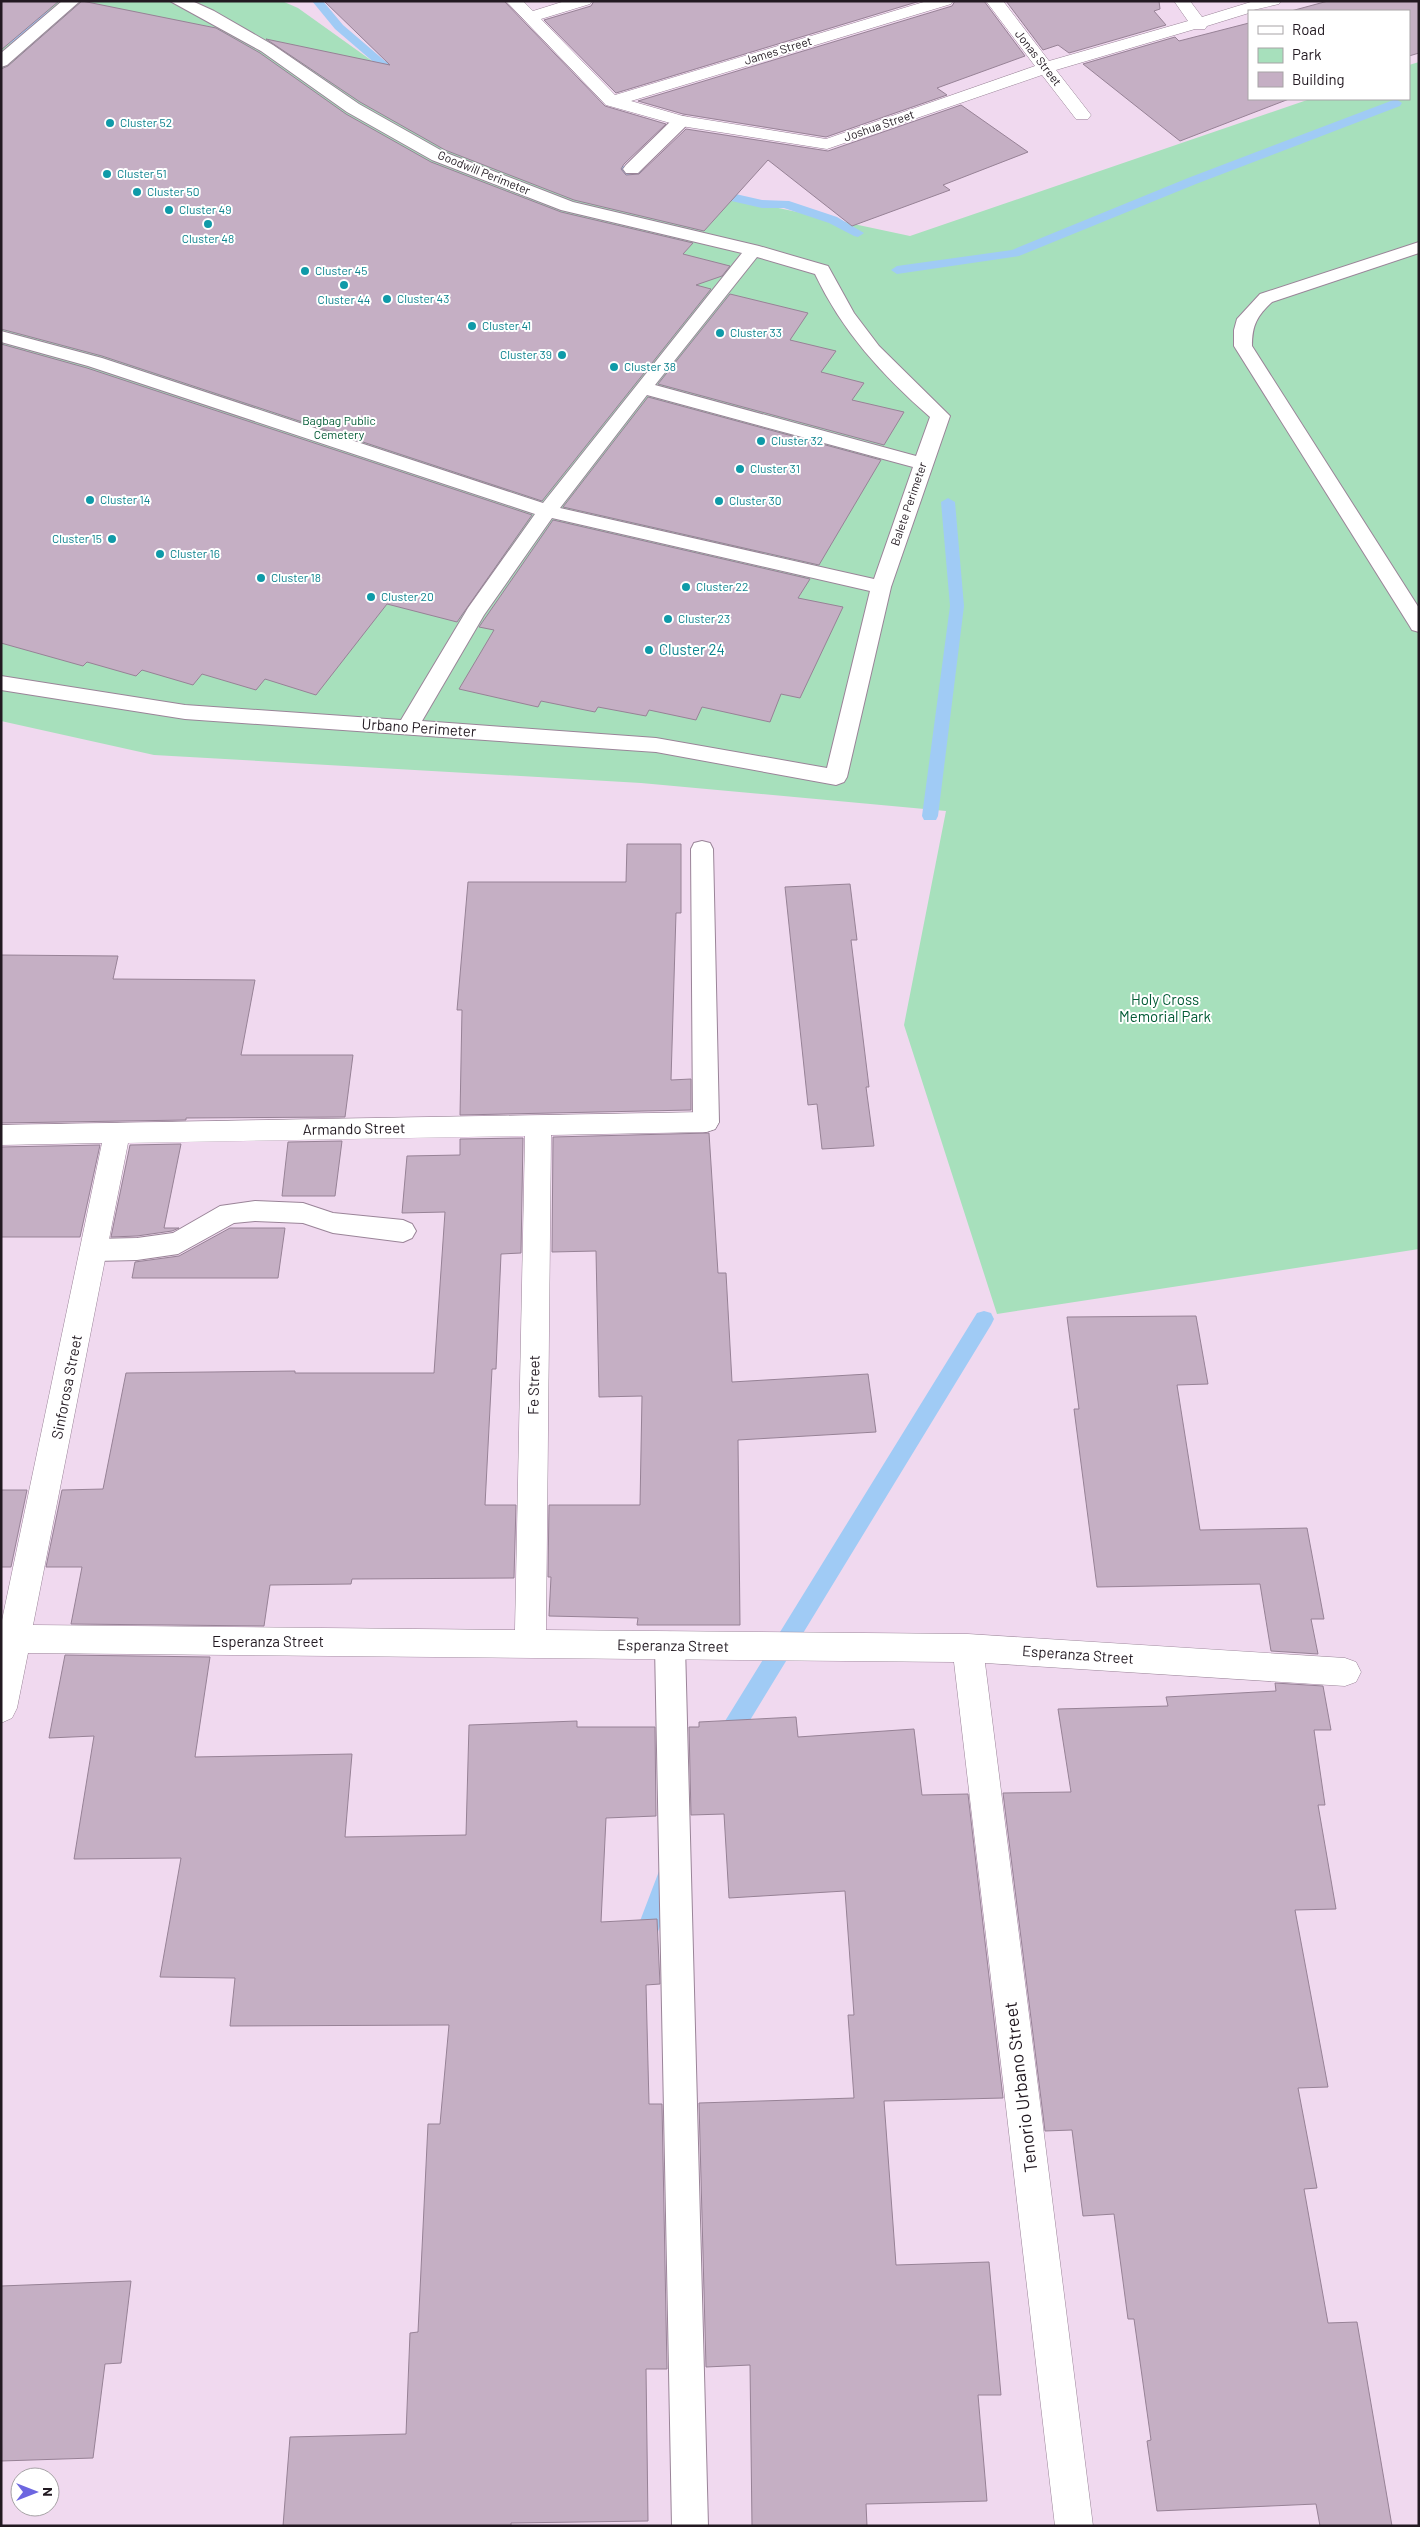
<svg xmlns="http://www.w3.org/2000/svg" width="1420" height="2527" viewBox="0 0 1420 2527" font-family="Barlow,sans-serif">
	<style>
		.green { fill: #a7e0bc }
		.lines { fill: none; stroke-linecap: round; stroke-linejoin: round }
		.stream { fill: #a0cbf5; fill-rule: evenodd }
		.building { fill: #c5afc4; stroke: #978296 }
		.service-casing { stroke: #9a8498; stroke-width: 2 }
		.minor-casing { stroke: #9a8498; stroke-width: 1 }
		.service { fill: #fff; fill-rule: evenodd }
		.minor { fill: #fff; fill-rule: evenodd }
		.culture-dot { fill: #0f9aa8; stroke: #fff; stroke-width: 2 }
		.labels { text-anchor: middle; stroke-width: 4; stroke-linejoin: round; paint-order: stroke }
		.far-street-label { font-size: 12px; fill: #221921; stroke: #fff }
		.far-culture-label { font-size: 12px; fill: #0d838f; stroke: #fff; text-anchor: start }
		.far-park-label { font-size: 12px; fill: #025b35; stroke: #fff }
		.culture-label { font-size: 15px; fill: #0d838f; stroke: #fff; text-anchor: start }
		.street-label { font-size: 15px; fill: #221921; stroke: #fff }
		.park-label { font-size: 15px; fill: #025b35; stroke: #fff }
		.near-street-label { font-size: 18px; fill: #221921; stroke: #fff }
	</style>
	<rect width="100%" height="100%" fill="#f0d9ef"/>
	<path class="green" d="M1,1H282L298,8L375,63L614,173L910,236L1310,99H1409V65L1419,62V1249L997,1314L904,1025L946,811L641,783L154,755L1,721Z"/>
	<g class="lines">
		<path class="stream" d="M312,1H323L343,25L385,61L408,68V72L404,73L377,65L335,29Z
			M61,3L65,4V8L11,43L7,44L1,41Z
			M1396,99L1402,103L1400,106L1196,184L1019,256L897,274L891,270L897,266L1012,250L1188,178Z
			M598,160L665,176L667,179L661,183L594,167L592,164L594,161Z
			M709,188L762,200L789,201L837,217L864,233L858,237L854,236L829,223L784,208H762L705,195L703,192Z
			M948,498L955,502L964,606L938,816L936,820H924L922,816L950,606L941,502Z
			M984,1311L991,1313L994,1319L991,1325L733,1748L725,1751L717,1748L714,1741L717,1734L977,1313Z
			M669,1863L677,1866L680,1874L651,1950L643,1953L635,1950L632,1942L661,1866Z"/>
	</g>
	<path class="building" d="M1,1H59L1,50Z
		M82,1L216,28L260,53L346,114L431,162L561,212L693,243L683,254L730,266L722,276L696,285L711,289L542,501L102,356L1,329V69L8,66Z
		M324,1H504L605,106L666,124L624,164L621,169L626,175L639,174L686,129L828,151L961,105L1028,152L943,185L950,190L852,226L768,160L704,231L574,200L445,150L360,102L266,39L390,65Z
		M594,1H920L616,93L544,20L591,6Z
		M955,1H984L1025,56L937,88L947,95L826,137L683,114L638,101L952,6Z
		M1006,1H1159L1160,9L1154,11L1166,25L1069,53L1058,45L1043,50Z
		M1328,1H1419V53L1409,56V11H1291Z
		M1249,23V99H1289L1180,141L1083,64L1175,37L1179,41Z
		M730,294L808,313L790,340L836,351L821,372L864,383L852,400L904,412L884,445L658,384Z
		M1,344L87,368L532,515L457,622L387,604L316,695L265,679L256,690L202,674L193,685L142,670L136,676L87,662L83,666L1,643Z
		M648,397L881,460L819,565L563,507Z
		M553,520L810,579L798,598L843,607L800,698L781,694L770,722L702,707L696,720L649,710L646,716L598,707L595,712L541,701L538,707L459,689L494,630L479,627Z
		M627,844H681V913H676L671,1080L691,1079V1110L460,1115L462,1010H457L468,882H626Z
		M850,884L857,940H851L869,1087H866L874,1146L822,1149L817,1104L808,1105L785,887Z
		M1,955L118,956L113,979L255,980L241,1055H353L345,1117L186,1118V1120L1,1123Z
		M709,1133L718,1273H726L732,1382L868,1374L876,1432L738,1440L740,1625H637L638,1618L549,1616L551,1577H548L549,1505H640L642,1396L599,1397L596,1251L552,1252L553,1137Z
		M523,1138L521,1253L501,1254L496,1369H492L485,1505H516L514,1578L352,1579L351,1584L270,1585L264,1626L71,1624L82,1567H46L62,1490L103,1489L126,1373L295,1371V1373H434L445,1212L402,1213L407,1156L460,1155V1139Z
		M342,1141L335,1196H282L288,1142Z
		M181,1144L164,1228H179L172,1231L137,1236L111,1237L130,1145Z
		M100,1145L80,1237H1V1147Z
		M230,1228H285L278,1278H132L135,1262L179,1256Z
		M1196,1316L1208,1384L1177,1385L1200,1530L1307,1528L1324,1619H1311L1318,1654L1271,1651L1260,1584L1097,1587L1074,1409H1079L1067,1317Z
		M1,1490H27L11,1567H1Z
		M65,1655L210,1657L195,1757L352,1754L345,1837L466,1835L469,1725L577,1721V1727H655L656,1816L606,1818L601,1922L657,1919L660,1984L646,1985L649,2104H662L667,2369H646L648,2521L511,2523V2526H283L290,2437L406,2434L410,2333L418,2332L428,2124H440L449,2025L230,2026L235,1978L160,1977L181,1858L74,1859L94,1736L49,1738Z
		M1275,1683L1323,1686L1331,1730H1314L1325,1805H1318L1336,1909L1295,1910L1328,2087L1298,2088L1317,2188L1304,2189L1328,2323L1357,2322L1392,2526H1320L1316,2504L1157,2511L1147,2441L1151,2440L1134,2319H1128L1114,2214L1083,2216L1072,2130L1045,2131L1003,1793L1071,1792L1058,1709L1168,1706L1166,1697L1276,1691Z
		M796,1717L798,1737L914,1729L922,1795L968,1794L1003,2098L884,2101L896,2265L989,2262L1001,2395H978L987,2501L866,2504L867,2526H752L750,2365L706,2367L699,2103L854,2098L848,2015H854L845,1891L729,1898L724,1814L691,1815L689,1727H699V1722Z
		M131,2281L121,2363L105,2364L93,2458L1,2461V2286Z"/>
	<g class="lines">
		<g class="service-casing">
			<path id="service" d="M62,1H80L7,65L1,67V53Z
				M170,1H192L214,11L273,45L359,104L444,152L573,202L759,246L828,266L854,313L879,346L950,416L891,587L847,777L844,782L836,785L656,752L185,719L1,690V676L185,705L401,720L468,608L535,514L88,366L1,342V331L102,358L543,503L742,253L561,210L432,160L347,112L261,51ZM757,257L815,274C842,331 882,375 930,417L916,456L655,385ZM647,395L913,467L874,579L560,508ZM552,518L870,591L827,768L656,738L422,721L484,615Z
				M681,116L687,117L689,121L687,125L638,173H626L623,169L626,165L675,117Z
				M1419,242V253L1272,302C1257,316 1252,325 1252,346L1419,608V632L1412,630L1409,625L1234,346V330L1237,319L1260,294Z
				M702,841L710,843L713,849L719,1122L715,1129L706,1132L697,1129L693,1122L691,849L694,843Z
				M255,1201L303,1203L333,1213L403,1220L412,1224L416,1231L412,1238L403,1242L333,1233L303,1223L255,1221L234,1223L178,1254L137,1260L95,1261L86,1258L82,1250L86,1242L95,1239L137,1238L173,1233L220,1206Z
				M670,1632L680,1636L685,1646L708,2526H672L655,1646L660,1636Z"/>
		</g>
		<g class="minor-casing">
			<path id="minor" d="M506,1H523L533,11L565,1H592L590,4L541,19L615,95L927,1H953L951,4L631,101L683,116L826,139L1035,66L986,1H1003L1049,61L1188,21L1174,1H1190L1202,17L1254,1H1281L1279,4L1249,11V13L1207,26L1205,29H1195L1056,70L1091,115L1088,119H1076L1042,75L827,149L681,126L606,105Z
				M706,1112L715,1115L719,1122L715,1129L706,1132L551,1135L546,1630L968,1634L1345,1658L1356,1662L1361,1672L1356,1682L1345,1686L985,1663L1093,2526H1055L954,1662L28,1653L17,1708L12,1718L1,1723V1625L102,1143L1,1145V1125ZM525,1136L515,1630L33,1625L128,1143Z"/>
		</g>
		<use href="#service" class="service"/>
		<use href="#minor" class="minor"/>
	</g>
	<g class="culture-dot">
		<circle cx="110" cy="123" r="5"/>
		<circle cx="107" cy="174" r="5"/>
		<circle cx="137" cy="192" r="5"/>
		<circle cx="169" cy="210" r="5"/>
		<circle cx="208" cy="224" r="5"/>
		<circle cx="305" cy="271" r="5"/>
		<circle cx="344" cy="285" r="5"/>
		<circle cx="387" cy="299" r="5"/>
		<circle cx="472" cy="326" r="5"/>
		<circle cx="720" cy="333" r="5"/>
		<circle cx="562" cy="355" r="5"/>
		<circle cx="614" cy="367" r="5"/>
		<circle cx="761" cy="441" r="5"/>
		<circle cx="740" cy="469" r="5"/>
		<circle cx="90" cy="500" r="5"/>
		<circle cx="719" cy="501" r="5"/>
		<circle cx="112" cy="539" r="5"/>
		<circle cx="160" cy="554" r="5"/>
		<circle cx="261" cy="578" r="5"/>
		<circle cx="686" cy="587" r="5"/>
		<circle cx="371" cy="597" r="5"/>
		<circle cx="668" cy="619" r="5"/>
		<circle cx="649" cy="650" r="5"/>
	</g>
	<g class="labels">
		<g class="far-street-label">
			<text transform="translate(778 51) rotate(-17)" y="4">James Street</text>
			<text transform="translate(1038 58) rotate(52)" y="4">Jonas Street</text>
			<text transform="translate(879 126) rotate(-19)" y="4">Joshua Street</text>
			<text transform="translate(484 173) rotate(22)" y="4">Goodwill Perimeter</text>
			<text transform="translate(909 504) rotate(-71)" y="4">Balete Perimeter</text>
		</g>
		<g class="far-culture-label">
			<text x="120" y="127">Cluster 52</text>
			<text x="117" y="178">Cluster 51</text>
			<text x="147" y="196">Cluster 50</text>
			<text x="179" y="214">Cluster 49</text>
			<text x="208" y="243" text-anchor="middle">Cluster 48</text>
			<text x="315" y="275">Cluster 45</text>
			<text x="397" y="303">Cluster 43</text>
			<text x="344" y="304" text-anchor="middle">Cluster 44</text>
			<text x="482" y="330">Cluster 41</text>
			<text x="730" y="337">Cluster 33</text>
			<text x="552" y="359" text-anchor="end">Cluster 39</text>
			<text x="624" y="371">Cluster 38</text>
			<text x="771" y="445">Cluster 32</text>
			<text x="750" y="473">Cluster 31</text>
			<text x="100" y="504">Cluster 14</text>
			<text x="729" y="505">Cluster 30</text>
			<text x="102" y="543" text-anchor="end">Cluster 15</text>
			<text x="170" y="558">Cluster 16</text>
			<text x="271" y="582">Cluster 18</text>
			<text x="696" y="591">Cluster 22</text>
			<text x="381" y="601">Cluster 20</text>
			<text x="678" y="623">Cluster 23</text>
		</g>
		<g class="far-park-label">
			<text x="339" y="425">Bagbag Public<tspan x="339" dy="14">Cemetery</tspan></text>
		</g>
		<g class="culture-label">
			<text x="659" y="655">Cluster 24</text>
		</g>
		<g class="street-label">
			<text transform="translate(419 728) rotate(4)" y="5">Urbano Perimeter</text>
			<text transform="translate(354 1129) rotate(-1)" y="5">Armando Street</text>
			<text transform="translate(534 1385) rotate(-89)" y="5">Fe Street</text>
			<text transform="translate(67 1387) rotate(-79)" y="5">Sinforosa Street</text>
			<text x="268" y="1647">Esperanza Street</text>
			<text transform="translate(673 1646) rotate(1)" y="5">Esperanza Street</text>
			<text transform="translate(1078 1655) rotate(4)" y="5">Esperanza Street</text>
		</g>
		<g class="park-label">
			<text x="1165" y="1005">Holy Cross<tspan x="1165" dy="17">Memorial Park</tspan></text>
		</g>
		<g class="near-street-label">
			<text transform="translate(1021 2087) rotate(-97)" y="6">Tenorio Urbano Street</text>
		</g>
	</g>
	<rect width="1420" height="2527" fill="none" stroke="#221921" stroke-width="5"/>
	<rect x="1248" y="10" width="162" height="90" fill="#ffffff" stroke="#a7a3a6"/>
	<rect x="1258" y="26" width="25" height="8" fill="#ffffff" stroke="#a7a3a6"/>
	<text x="1292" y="35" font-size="15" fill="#221921">Road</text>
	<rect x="1258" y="48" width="25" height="15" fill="#a7e0bc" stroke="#a7a3a6"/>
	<text x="1292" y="60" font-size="15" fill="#221921">Park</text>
	<rect x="1258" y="72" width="25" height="15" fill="#c5afc4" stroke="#a7a3a6"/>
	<text x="1292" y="85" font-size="15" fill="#221921">Building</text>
	<g transform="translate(35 2492) rotate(90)"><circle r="24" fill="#ffffff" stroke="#a7a3a6"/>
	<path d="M0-4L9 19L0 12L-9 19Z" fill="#6d66e0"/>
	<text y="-8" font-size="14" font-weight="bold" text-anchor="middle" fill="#221921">N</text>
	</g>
</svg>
